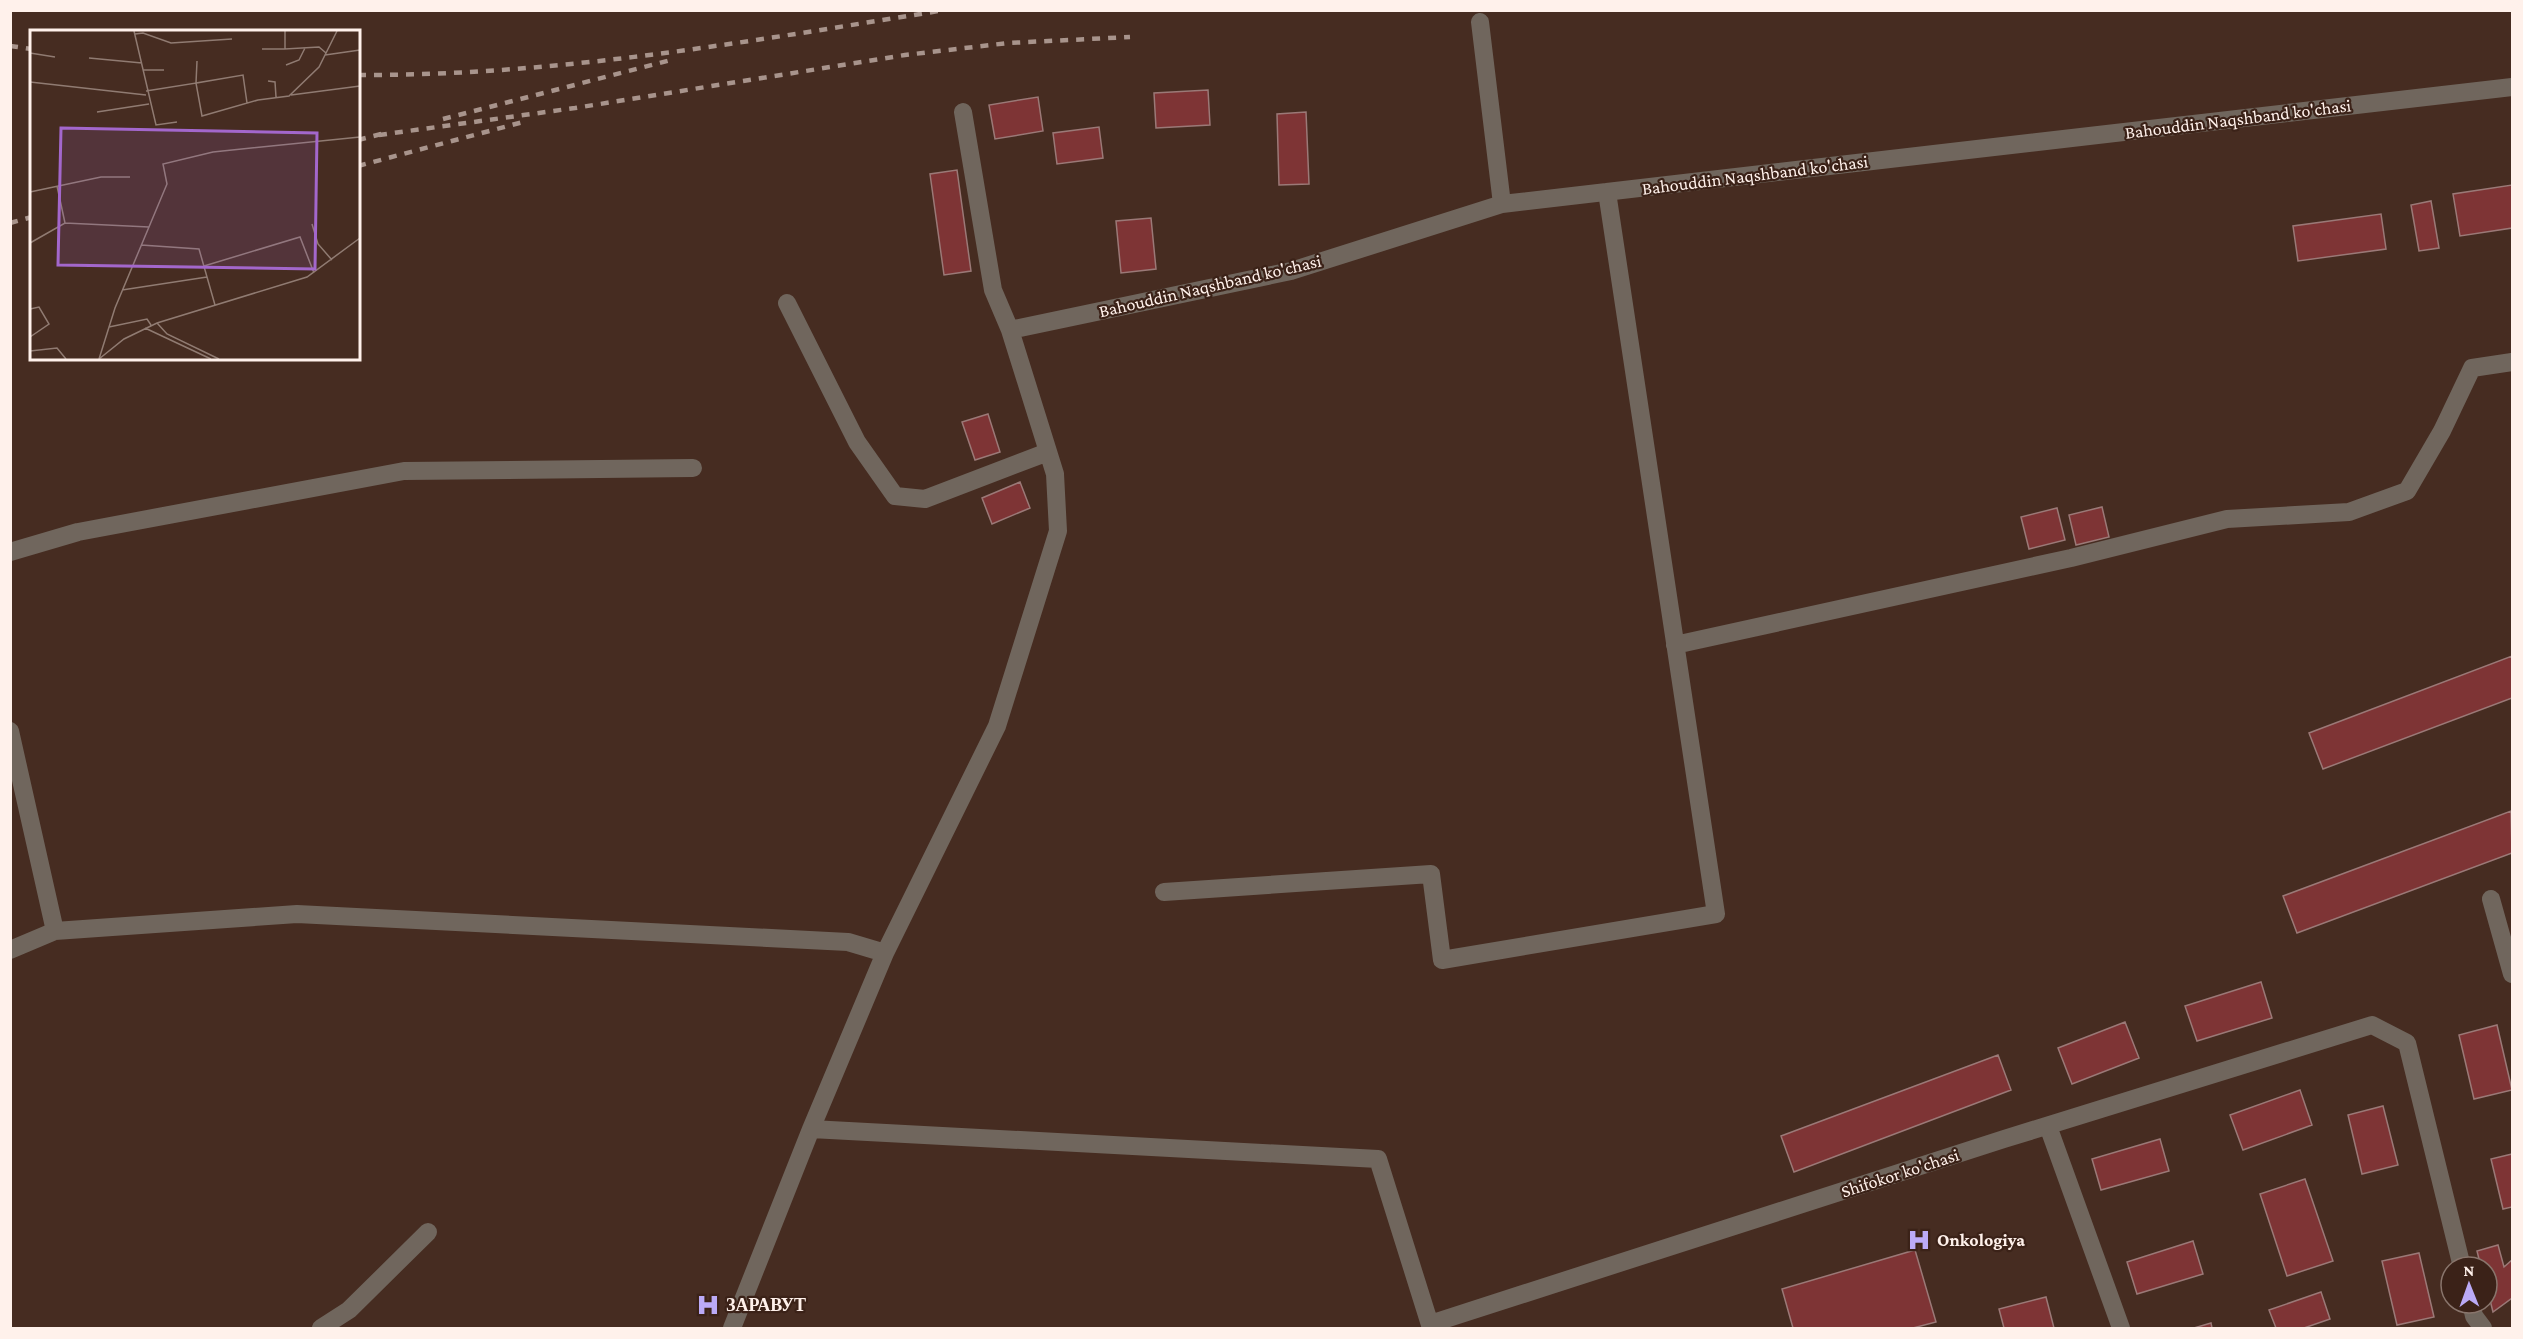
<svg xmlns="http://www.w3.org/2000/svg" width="2523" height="1339" viewBox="0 0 2523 1339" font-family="'Crimson Pro',serif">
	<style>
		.building { fill: #7e3435; stroke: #9b7977; stroke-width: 1.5 }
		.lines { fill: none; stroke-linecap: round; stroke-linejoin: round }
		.minor { stroke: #70665d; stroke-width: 18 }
		.rail { stroke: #a8948c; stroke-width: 4.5; stroke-dasharray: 8 8; stroke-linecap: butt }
		.labels { text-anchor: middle; stroke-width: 4.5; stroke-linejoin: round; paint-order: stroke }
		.street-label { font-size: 18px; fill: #fff1eb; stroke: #3b2218 }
		.poi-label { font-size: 18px; font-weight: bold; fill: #fff1eb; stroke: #3b2218; text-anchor: start }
		.inset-road { fill: none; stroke: #907b72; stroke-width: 1.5 }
		.view { fill: #a367cc; fill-opacity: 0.15; stroke: #a367cc; stroke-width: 3 }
		.inset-edge { fill: none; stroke: #fff1eb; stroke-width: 3 }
	</style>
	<rect width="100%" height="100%" fill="#462c21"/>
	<path class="building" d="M1208,90L1210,125L1156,128L1154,93Z
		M1038,97L1043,131L995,139L989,105Z
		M1306,112L1309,184L1279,185L1277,114Z
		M1099,127L1103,158L1057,164L1053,133Z
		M957,170L971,271L944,275L930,174Z
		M2512,185V228L2460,236L2453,194Z
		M2431,201L2439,248L2419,251L2411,205Z
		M2381,214L2386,249L2298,261L2293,226Z
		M1151,218L1156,269L1121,273L1116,221Z
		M988,414L1000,452L975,460L962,422Z
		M1020,482L1030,508L992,524L982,498Z
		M2102,507L2109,537L2076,545L2069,515Z
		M2057,508L2065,540L2029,549L2021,517Z
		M2512,656V698L2323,769L2309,733Z
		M2511,811L2512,853L2297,933L2283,896Z
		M2261,982L2272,1018L2197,1041L2185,1006Z
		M2125,1022L2139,1058L2072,1084L2058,1048Z
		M2497,1025L2512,1090L2474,1099L2459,1035Z
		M1998,1055L2011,1090L1794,1172L1781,1136Z
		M2300,1090L2312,1125L2243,1150L2230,1115Z
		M2383,1106L2398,1165L2362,1174L2348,1115Z
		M2160,1139L2169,1171L2101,1190L2092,1159Z
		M2512,1154V1207L2503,1209L2491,1159Z
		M2305,1179L2333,1261L2287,1276L2260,1194Z
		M2193,1241L2203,1274L2137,1294L2127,1262Z
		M2498,1245L2504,1267L2512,1260V1298L2493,1312L2487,1288V1267H2481L2477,1251Z
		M1915,1250L1936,1322L1913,1328H1793L1782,1289Z
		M2419,1253L2434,1317L2397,1325L2382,1261Z
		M2321,1292L2330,1319L2304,1328H2276L2269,1310Z
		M2046,1297L2054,1328H2004L1999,1309Z
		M2211,1323L2212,1328H2194Z"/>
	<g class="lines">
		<path class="minor" d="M1480,22L1502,204
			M787,303L857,442L895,496L925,499L1048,452
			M1010,330L1291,271L1502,204L2512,87
			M10,552L78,532L404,471L693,468
			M1675,645L2071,558L2227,519L2349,512L2407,491L2442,431L2472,368L2512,362
			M10,731L55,931
			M1164,892L1431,874L1442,960L1716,914L1607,192
			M2491,899L2512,974
			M10,950L55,931L297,914L848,942L885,953
			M2048,1126L2121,1328
			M811,1129L1378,1159L1431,1328
			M2471,1303L2474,1316L2483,1328
			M1430,1324L2004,1139L2372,1025L2407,1043L2462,1267
			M321,1328L349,1310L428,1232
			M732,1328L811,1129L885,953L997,726L1058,531L1055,474L1010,330L993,290L963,112"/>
		<path class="rail" d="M10,46L32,49
			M358,75C557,76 750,41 945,10
			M443,119L675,59
			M379,135L575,108L905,55L1008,43L1130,37
			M358,140L385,133
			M358,166L523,122
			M10,223L32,217"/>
	</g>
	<defs>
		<g id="hospital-bare" transform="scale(1.8)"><path d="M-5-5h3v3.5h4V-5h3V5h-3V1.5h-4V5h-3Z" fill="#bbaaf6" stroke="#3b2218" stroke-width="2.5" paint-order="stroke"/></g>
	</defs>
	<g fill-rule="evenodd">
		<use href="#hospital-bare" x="1919" y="1240"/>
		<use href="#hospital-bare" x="708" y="1305"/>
	</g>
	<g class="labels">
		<g class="street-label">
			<text transform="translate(2238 119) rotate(-7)" y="6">Bahouddin Naqshband ko'chasi</text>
			<text transform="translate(1755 175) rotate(-7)" y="6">Bahouddin Naqshband ko'chasi</text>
			<text transform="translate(1210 286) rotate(-13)" y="6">Bahouddin Naqshband ko'chasi</text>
			<text transform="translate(1900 1173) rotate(-18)" y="6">Shifokor ko'chasi</text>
		</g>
		<g class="poi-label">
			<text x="1937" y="1246">Onkologiya</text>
			<text x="726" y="1311">ЗАРАВУТ</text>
		</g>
	</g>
	<g transform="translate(30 30)">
		<rect width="330" height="330" fill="#462c21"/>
		<path class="inset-road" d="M104,1L126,95L147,92M255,1V19L289,17L296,23M105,4L113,3L141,13L202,9M232,19H255M0,23L25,27M295,25L330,20M59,28L112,33M167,31L166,53L213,45L217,73M256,35L269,30L275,18M113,40H134M238,51L245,52L246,67M0,52L116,65M116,61L166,53L172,86L228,70L259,66L289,37L307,1M261,65L330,56M67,82L119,74M27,156L35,193M0,162L71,147H100M282,194L288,214L302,230M0,213L35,193L119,197M111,215L169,219L185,275M174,236L270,207L284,243M92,260L177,247M0,279L9,277L19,294L0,307M127,293L137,304L189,329M79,297L117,289L121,295M115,298L181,329M0,321L27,318L36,329M69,329L85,278L137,154L133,134L183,122L330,107M69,329L94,309L127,293L277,247L330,208"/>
		<path class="view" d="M31,98L287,103L285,239L28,235Z"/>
		<rect width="330" height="330" class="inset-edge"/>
	</g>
	<rect width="2523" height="1339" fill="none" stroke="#fff1eb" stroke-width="24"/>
	<g transform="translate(2469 1285) rotate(359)"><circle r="28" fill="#3b2218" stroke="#89756c" stroke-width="1.5"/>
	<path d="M0-4.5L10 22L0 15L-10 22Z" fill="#bbaaf6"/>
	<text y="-9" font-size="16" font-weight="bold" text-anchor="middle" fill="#fff1eb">N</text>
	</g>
</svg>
